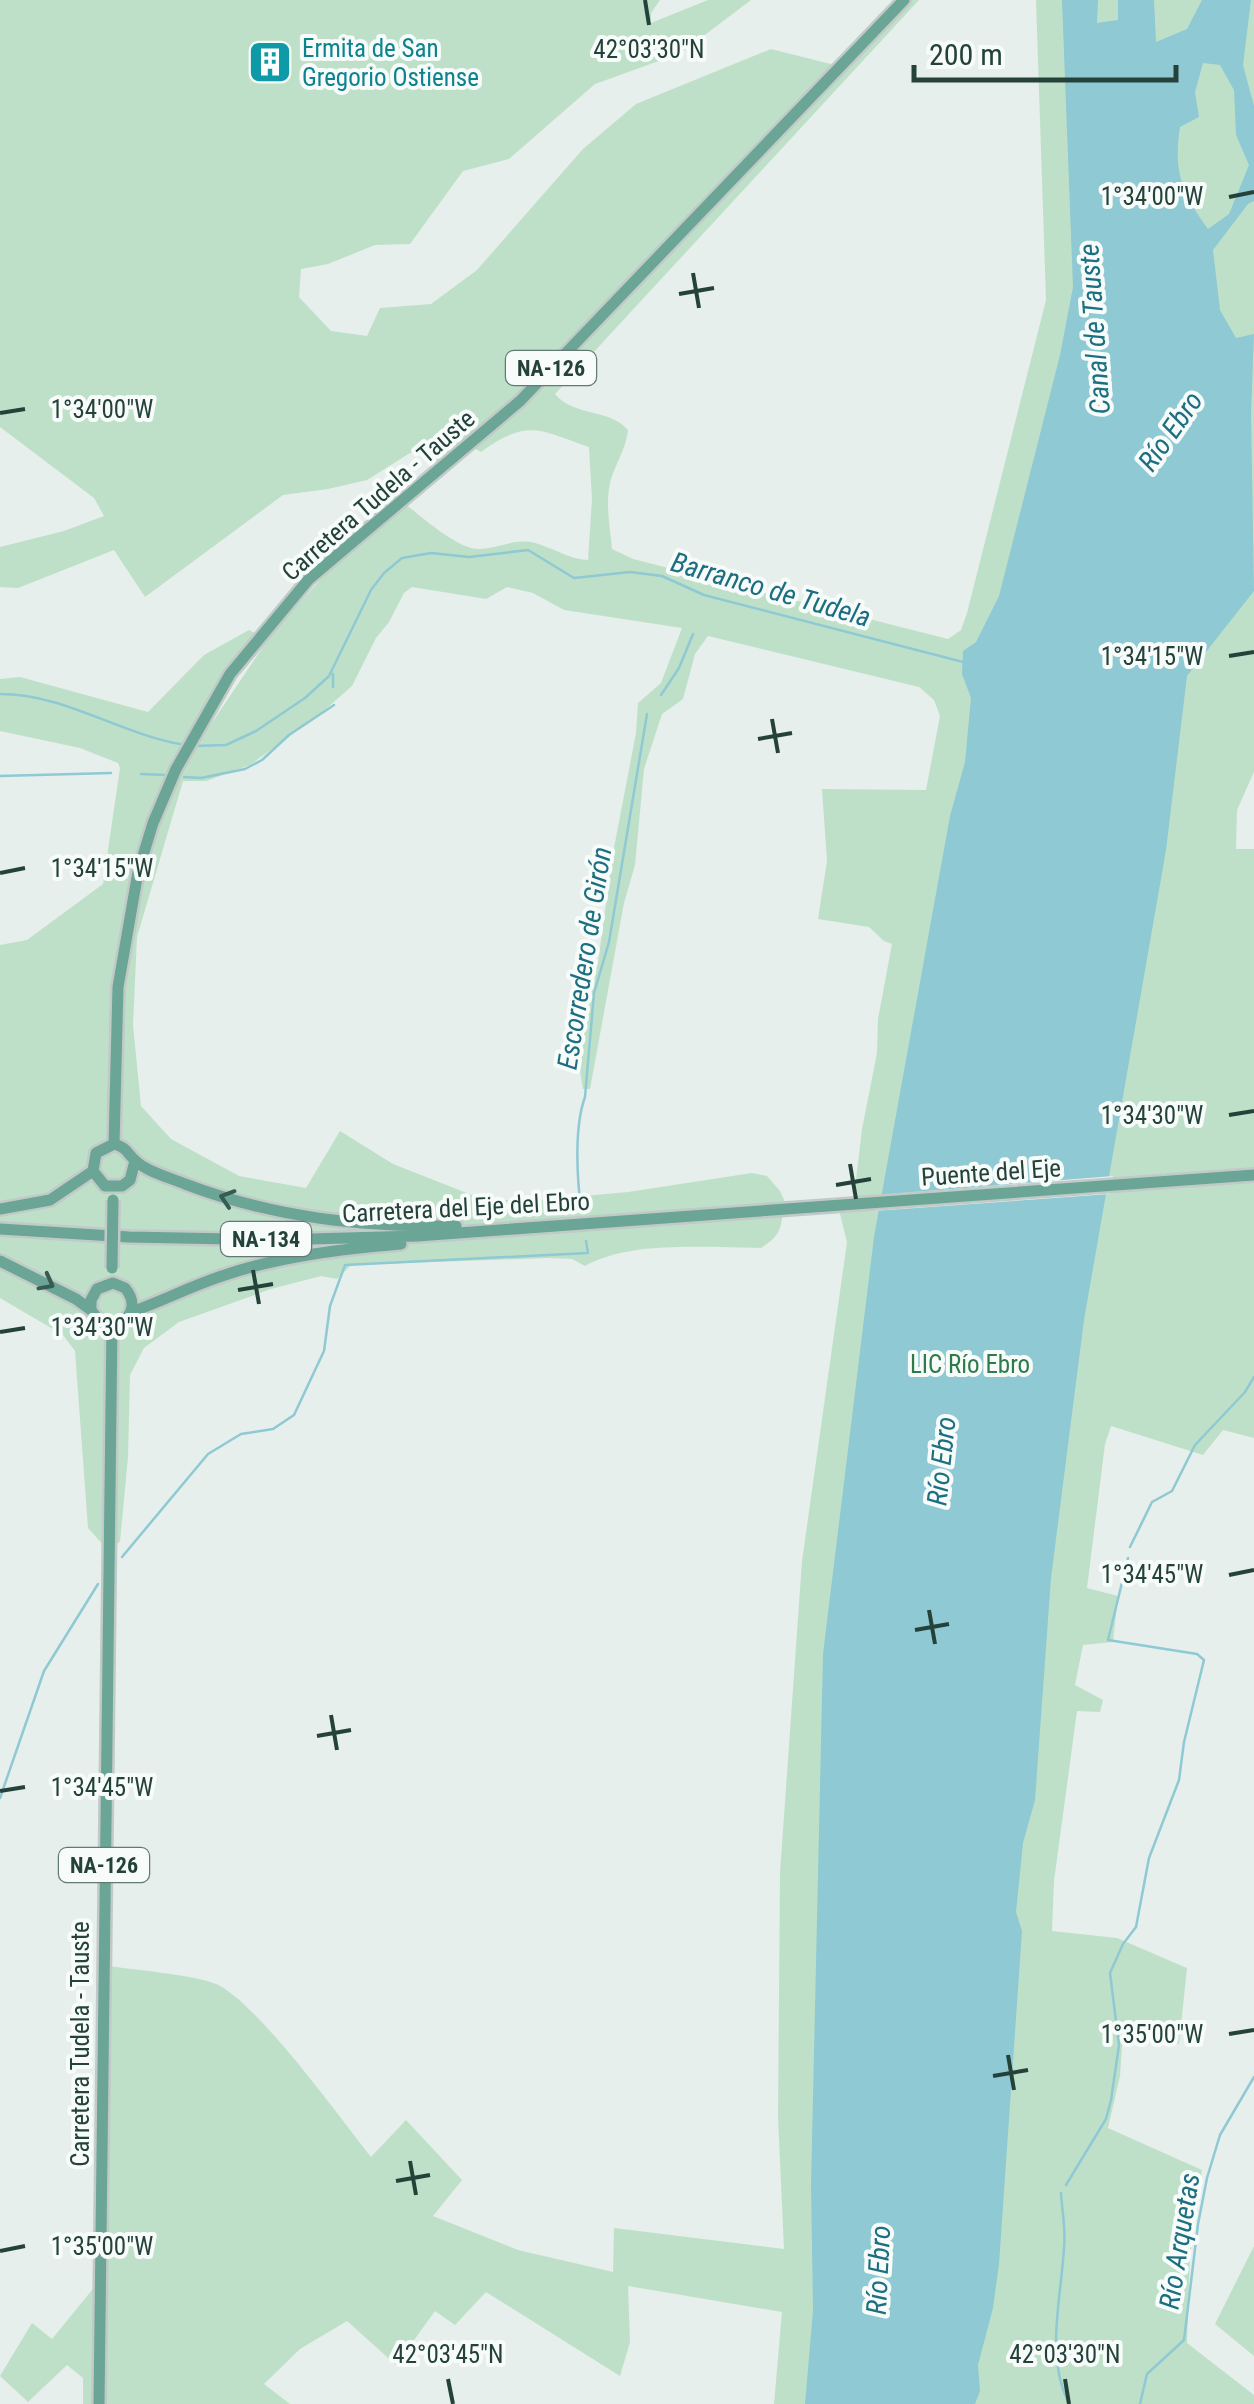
<svg xmlns="http://www.w3.org/2000/svg" width="1254" height="2404" viewBox="0 0 1254 2404" font-family="'Roboto Condensed',sans-serif">
	<style>
		.green { fill: #bfe0c8 }
		.water { fill: #8ec9d4; fill-rule: evenodd }
		.pier { fill: #e6efeb }
		.lines { fill: none; stroke-linecap: round; stroke-linejoin: round }
		.stream { stroke: #8ec9d4; stroke-width: 2.5 }
		.major-casing { stroke: #c2cac8; stroke-width: 16 }
		.major { stroke: #6aa596; stroke-width: 11 }
		.major-bridge-casing { stroke: #c2cac8; stroke-width: 16; stroke-linecap: butt }
		.major-bridge { stroke: #6aa596; stroke-width: 11 }
		.oneway { stroke: #365b51 }
		.ticks { fill: none; stroke: #24423a; stroke-width: 4 }
		.labels { text-anchor: middle; stroke-width: 8; stroke-linejoin: round; paint-order: stroke }
		.shield { fill: #f7fbf9; stroke: #637a73; stroke-width: 2.5 }
		.shield-label { font-size: 22px; font-weight: bold; fill: #24423a }
		.culture-label { font-size: 25px; fill: #0d838f; stroke: #f7fbf9; text-anchor: start }
		.street-label { font-size: 25px; fill: #24423a; stroke: #f7fbf9 }
		.park-label { font-size: 25px; fill: #2d7a4b; stroke: #f7fbf9 }
		.water-label { font-size: 28px; font-style: italic; fill: #1c6f80; stroke: #f7fbf9 }
		.ticks-label { font-size: 25px; text-anchor: middle; fill: #24423a; stroke: #f7fbf9; stroke-width: 8; stroke-linejoin: round; paint-order: stroke }
	</style>
	<rect width="100%" height="100%" fill="#e6efeb"/>
	<path class="green" d="M0,0H660L651,13V23L708,0H751L681,53L595,84L509,159L463,171L410,244L375,245L328,264L301,269L299,297L331,331L367,336L380,308L431,304L477,270L583,149L636,104L771,49L843,67L901,0H919L555,394C574,417 609,408 628,430C626,448 618,459 612,476C604,500 610,525 612,549L633,559L948,639L961,630L967,613L1046,300L1036,0H1254V772L1237,810L1236,849H1254V1438L1223,1430L1203,1455L1111,1426L1105,1444L1087,1588L1118,1596L1113,1642L1083,1645L1075,1685L1103,1700L1100,1712L1077,1711L1054,1881L1052,1931L1117,1938L1187,1968L1179,2044L1123,2032L1120,2076L1108,2128L1202,2170L1190,2256L1187,2343L1254,2395V2404H774L782,2312L628,2286L630,2342L620,2376L486,2292L455,2325L435,2311L396,2365L347,2321L300,2349L264,2384L290,2404H83V2378L67,2365L28,2402L0,2376L32,2323L52,2339L101,2279L102,1965C131,1970 192,1974 216,1984C257,2002 340,2118 371,2157L406,2120L462,2180L433,2216L518,2250L613,2272L614,2228L784,2249L778,2117L780,1873L802,1561L847,1242L839,1210L853,1205L862,1129L877,1053L878,1019L892,944L884,941L869,927L818,919L827,861L822,789L926,790L940,716L934,700L919,687L708,636L695,654L683,699L662,714L644,769L635,865L624,903L590,1089H583L578,1059L598,962L613,853L636,733L638,703L661,683L682,628L564,610L533,593L507,587L486,599L412,587L404,593L389,622L376,638L352,686L320,714L250,765L206,781H183L137,937L133,1025L141,1106L171,1139L239,1176L306,1188L340,1131L393,1164L482,1199L528,1201L628,1192L752,1173L767,1176L780,1191L789,1211H782C783,1229 777,1238 761,1248C708,1248 632,1240 585,1266L572,1259L548,1258L351,1265L337,1279L321,1276L271,1289L179,1322L144,1348L130,1375L128,1457L120,1542L106,1548L88,1528L75,1351L63,1335L0,1298V945L27,940L103,884L120,768L118,763L80,748L0,731V679L20,677L148,712L204,655L249,630L263,637L226,690L211,724L273,632L359,537L400,500C419,514 457,550 480,549C499,548 515,538 535,543C554,548 568,559 588,560L592,499L589,447C539,430 528,418 481,452L470,446L445,470L428,456L410,453L367,480L328,489L283,495L145,597L114,550L18,588L0,587V547L64,531L104,516L94,498L0,427Z
		M1254,2246V2356L1215,2324Z"/>
	<path class="water" d="M1062,0H1098L1097,23L1118,20V0H1154L1156,42L1187,29L1202,0H1251L1243,65L1254,106V201L1248,204L1213,250L1220,310L1236,338L1254,334L1251,413L1254,591L1187,676L1166,850L1084,1320L1051,1578L1035,1800L1023,1843L1016,1912L1022,1931L999,2264L993,2308L978,2365L980,2391L975,2404H805L813,2310L811,2185L823,1654L874,1237L950,816L965,762L971,698L962,674L963,651L976,642L999,596L1060,355L1073,287ZM1203,63L1220,65L1234,90L1236,135L1249,165L1229,214L1208,229C1182,193 1173,172 1180,127L1199,117L1195,92Z"/>
	<path class="pier" d="M1113,1176L1110,1194L874,1211L877,1195Z"/>
	<g class="lines">
		<path class="stream" d="M333,674V687
			M0,694C66,694 121,735 185,745
			M661,695L679,668L693,634
			M193,746L226,745L256,731L305,698L329,676L371,590L384,573L402,558L431,553L469,557L528,550L574,578L630,572L662,576L704,595L963,662
			M141,774L166,775
			M0,776L111,773
			M184,777L201,778L245,769L262,760L289,735L334,705
			M581,1209C577,1178 574,1127 585,1097L594,993L609,942L647,714
			M1130,1547L1152,1502L1172,1491L1195,1445L1245,1392L1254,1377
			M122,1557L208,1454L241,1434L273,1429L294,1415L324,1351L330,1306L345,1265L588,1253L586,1241
			M0,1798L44,1671L98,1584
			M1066,2185L1106,2119L1111,2100L1119,2045L1110,1973L1123,1944L1136,1927L1149,1858L1179,1780L1184,1742L1204,1660L1197,1654L1108,1640L1128,1558
			M1061,2193C1062,2211 1066,2229 1064,2248C1061,2300 1045,2356 1069,2404
			M1140,2404L1147,2374L1184,2340L1198,2224L1207,2178L1220,2135L1254,2077"/>
		<g class="major-casing">
			<path id="major" d="M114,1144L118,987L138,872L153,823L176,769L230,674L309,579L520,401L904,0
				M135,1161L130,1180L122,1186H105L93,1171L96,1153L114,1144C128,1148 127,1154 137,1162C148,1172 171,1178 185,1184C275,1218 361,1227 456,1226
				M0,1209L50,1200L93,1171
				M0,1229L129,1237L276,1240L417,1236L1254,1175
				M0,1261L76,1299L91,1310L101,1323L120,1324C134,1314 136,1301 125,1288L113,1283L97,1289L91,1300V1310
				M131,1312C163,1301 193,1285 225,1275C281,1256 342,1249 401,1244
				M99,2404L112,1325"/>
		</g>
		<use href="#major" class="major"/>
		<g class="major-bridge-casing">
			<path id="major-bridge" d="M112,1268L113,1200"/>
		</g>
		<use href="#major-bridge" class="major-bridge"/>
	</g>
	<defs><path id="oneway-chevron" d="M-2-3.5L2.5 0L-2 3.5" fill="none" stroke-width="1.6" stroke-linecap="round" stroke-linejoin="round" transform="scale(2.5)"/></defs>
	<g class="oneway">
		<use href="#oneway-chevron" transform="translate(227 1198) rotate(-162)"/>
		<use href="#oneway-chevron" transform="translate(47 1283) rotate(28)"/>
	</g>
	<path class="ticks" d="M645,0L649,25M1229,197L1254,192M693,273L699,308M679,294L714,288M0,413L25,409M1229,656L1254,652M772,719L778,753M758,739L792,733M0,873L25,868M1229,1115L1254,1111M850,1164L856,1199M836,1185L871,1179M253,1270L259,1304M238,1290L273,1284M0,1332L25,1328M1229,1575L1254,1570M929,1610L935,1644M915,1630L949,1624M331,1715L337,1750M317,1736L351,1730M0,1791L25,1787M1229,2034L1254,2030M1008,2055L1014,2090M993,2076L1028,2070M410,2161L416,2195M396,2181L430,2175M0,2251L25,2246M448,2379L453,2404M1065,2379L1069,2404"/>
	<defs>
		<g id="building-square" transform="scale(2.25)"><rect x="-9" y="-9" width="18" height="18" rx="4" fill="#0f9aa8" stroke="#f7fbf9"/><path d="M-4-6H4V6H1V3H-1V6H-4ZM-2.5-4.3h1.7v1.8h-1.7ZM.8-4.3h1.7v1.8H.8ZM-2.5-1h1.7V.8h-1.7ZM.8-1h1.7V.8H.8Z" fill="#fff"/></g>
	</defs>
	<g fill-rule="evenodd">
		<use href="#building-square" x="270" y="62"/>
	</g>
	<g class="labels">
		<g class="shield">
			<rect x="506" y="351" width="90" height="34" rx="8"/>
			<rect x="221" y="1222" width="90" height="34" rx="8"/>
			<rect x="59" y="1848" width="90" height="34" rx="8"/>
		</g>
		<g class="shield-label">
			<text x="551" y="376">NA-126</text>
			<text x="266" y="1247">NA-134</text>
			<text x="104" y="1873">NA-126</text>
		</g>
		<g class="culture-label">
			<text x="302" y="57">Ermita de San<tspan x="302" dy="29">Gregorio Ostiense</tspan></text>
		</g>
		<g class="street-label">
			<text transform="translate(378 495) rotate(-41)" y="9">Carretera Tudela - Tauste</text>
			<text transform="translate(991 1172) rotate(-4)" y="9">Puente del Eje</text>
			<text transform="translate(466 1207) rotate(-3)" y="9">Carretera del Eje del Ebro</text>
			<text transform="translate(80 2044) rotate(-90)" y="9">Carretera Tudela - Tauste</text>
		</g>
		<g class="park-label">
			<text x="970" y="1373">LIC Río Ebro</text>
		</g>
		<g class="water-label">
			<text transform="translate(1094 329) rotate(-94)" y="10">Canal de Tauste</text>
			<text transform="translate(1170 431) rotate(-55)" y="10">Río Ebro</text>
			<text transform="translate(771 589) rotate(16)" y="10">Barranco de Tudela</text>
			<text transform="translate(584 958) rotate(-81)" y="10">Escorredero de Girón</text>
			<text transform="translate(941 1461) rotate(-84)" y="10">Río Ebro</text>
			<text transform="translate(1179 2241) rotate(-81)" y="10">Río Arquetas</text>
			<text transform="translate(878 2270) rotate(-87)" y="10">Río Ebro</text>
		</g>
	</g>
	<g class="ticks-label">
		<text x="649" y="58">42°03'30"N</text>
		<text x="1152" y="205">1°34'00"W</text>
		<text x="102" y="418">1°34'00"W</text>
		<text x="1152" y="665">1°34'15"W</text>
		<text x="102" y="877">1°34'15"W</text>
		<text x="1152" y="1124">1°34'30"W</text>
		<text x="102" y="1336">1°34'30"W</text>
		<text x="1152" y="1583">1°34'45"W</text>
		<text x="102" y="1796">1°34'45"W</text>
		<text x="1152" y="2043">1°35'00"W</text>
		<text x="102" y="2255">1°35'00"W</text>
		<text x="448" y="2363">42°03'45"N</text>
		<text x="1065" y="2363">42°03'30"N</text>
	</g>
	<path d="M914 65v15h262v-15" fill="none" stroke="#24423a" stroke-width="5"/>
	<text x="929" y="65" font-size="30" fill="#24423a" stroke="#f7fbf9" stroke-width="8" paint-order="stroke">200 m</text>
</svg>
